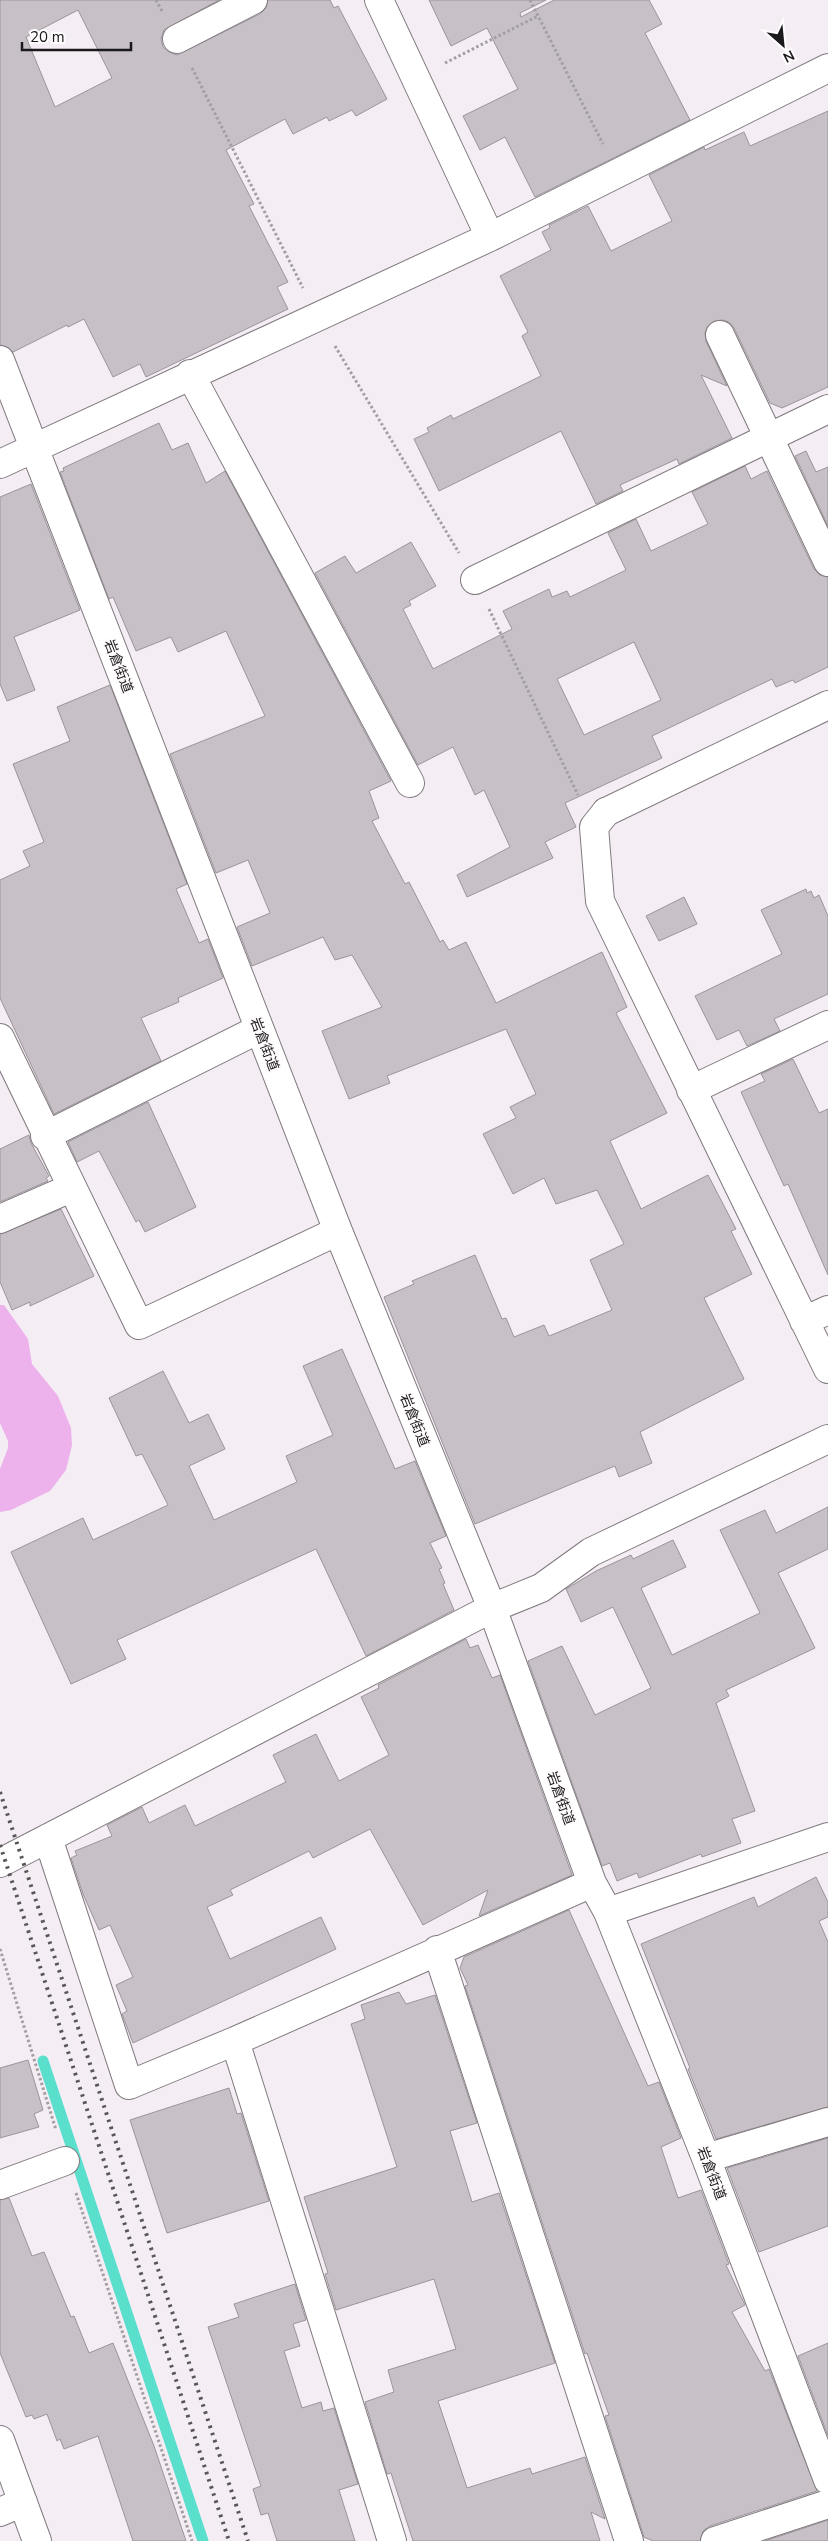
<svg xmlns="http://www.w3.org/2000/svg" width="828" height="2541" viewBox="0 0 828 2541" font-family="'Nunito Sans','Noto Sans JP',sans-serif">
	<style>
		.green { fill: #edb1eb }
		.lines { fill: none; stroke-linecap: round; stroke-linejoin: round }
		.stream { stroke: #5bdfcd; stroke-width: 11 }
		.building { fill: #c7c1c7; stroke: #9b959b; fill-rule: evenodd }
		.street-casing { stroke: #807a7f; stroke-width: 30 }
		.secondary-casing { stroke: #807a7f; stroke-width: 30 }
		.path { stroke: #a39ea3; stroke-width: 3; stroke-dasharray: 2.5 2.5; stroke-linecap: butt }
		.street { stroke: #fff; stroke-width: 28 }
		.secondary { stroke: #fff; stroke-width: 28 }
		.rail { stroke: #595659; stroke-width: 4; stroke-dasharray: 2.5 5; stroke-linecap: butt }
		.labels { text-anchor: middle; stroke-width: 4.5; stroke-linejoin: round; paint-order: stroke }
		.street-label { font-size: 14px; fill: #1b191b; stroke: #fffcfe }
	</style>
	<rect width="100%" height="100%" fill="#f4edf3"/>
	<path class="green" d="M0,1305H4L28,1339L32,1364L58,1396L71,1428L72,1445L66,1470L50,1491L11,1510L0,1512V1469L8,1448V1441L0,1423Z"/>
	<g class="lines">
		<path class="stream" d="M43,2061L203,2541"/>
	</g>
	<path class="building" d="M0,0H219L164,30L161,39L163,47L169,52L177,55L260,14L266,8L268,0H330L334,8L338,6L387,99L356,116L352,110L329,121L327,117L293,134L285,119L226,150L254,204L249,206L288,282L277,287L288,309L146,377L140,364L113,377L84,319L68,327L67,325L13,352L9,348L0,345ZM78,10L112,78L55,107L26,37Z
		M429,0H546L520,13L521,17L554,0H649L662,24L645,33L690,120L535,197L505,137L480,150L463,116L518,89L487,28L451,46Z
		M828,111V387L782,408L770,403L734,328L729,322L722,320L714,321L707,327L705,333L706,341L727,386L701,375L732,438L679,464L677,459L620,485L623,491L596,504L561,431L439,491L414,439L429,432L427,428L451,415L453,419L541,376L522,336L528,332L500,276L551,250L542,232L550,228L549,225L588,206L611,251L672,221L649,175L704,147L705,150L744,132L750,146Z
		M159,423L172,450L188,443L206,483L225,471L391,781L369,791L379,818L372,821L405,884L409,882L440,942L443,940L449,950L466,942L496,1003L602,952L627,1007L616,1013L667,1113L610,1141L641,1209L708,1175L736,1229L731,1231L752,1274L704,1298L744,1379L640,1432L652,1463L619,1477L615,1466L475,1524L384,1297L414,1284L412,1281L475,1255L502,1319L506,1318L514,1337L544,1325L549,1336L612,1310L590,1260L624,1244L597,1190L556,1204L544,1178L513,1194L483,1134L516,1118L510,1107L536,1094L506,1029L387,1076L390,1083L349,1099L322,1031L382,1007L352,955L335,960L323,937L252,966L237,927L270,913L248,860L216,873L170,754L265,716L226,631L178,652L171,637L136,651L113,597L109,599L60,472L64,471L63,468Z
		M806,451L816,472L828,467V526L795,456Z
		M745,466L751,479L767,471L814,569L820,575L828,577V667L795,683L793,680L776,687L772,679L652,736L662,758L565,803L576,827L545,842L553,858L467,897L457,875L510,847L484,790L475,795L453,747L418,765L315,573L345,556L356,573L411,542L436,586L409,601L411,605L403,609L433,669L512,629L503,611L549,589L552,597L567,591L570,597L626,570L608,533L636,519L651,551L708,524L692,492ZM634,642L661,700L584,735L557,679Z
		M31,484L80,610L14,637L35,690L7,701L0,684V497Z
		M110,685L187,884L176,889L199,943L208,939L223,978L178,998L179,1002L141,1018L161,1061L54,1114L0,998V880L30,866L23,851L44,842L13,764L70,741L57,707Z
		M806,889L807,893L811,891L814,898L819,895L828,916V994L774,1019L780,1031L747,1046L739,1030L717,1040L695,996L782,954L761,910Z
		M684,897L697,924L659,941L646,916Z
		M793,1059L819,1113L828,1109V1275L788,1184L784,1186L741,1092L765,1081L761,1074Z
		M148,1102L196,1207L145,1232L139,1220L136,1222L99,1151L77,1162L68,1142Z
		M29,1135L31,1143L49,1176L46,1178L48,1181L0,1202V1149Z
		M61,1209L94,1276L30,1306V1302L12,1310L0,1282V1234Z
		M342,1349L395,1469L415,1461L446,1536L430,1543L442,1568L439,1569L445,1583L443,1584L454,1610L366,1656L316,1549L117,1640L126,1659L71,1684L11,1552L83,1518L93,1540L168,1505L142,1454L136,1456L109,1398L163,1371L189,1423L208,1414L225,1449L189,1466L214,1520L297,1482L286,1456L333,1435L303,1366Z
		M828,1507V1549L778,1573L815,1648L726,1690L729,1696L716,1703L755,1811L732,1819L741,1843L702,1857L701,1854L639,1878L637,1873L617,1881L610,1863L602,1866L528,1661L562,1646L595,1715L651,1688L613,1607L581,1622L566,1589L596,1571L631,1555L633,1559L673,1540L686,1567L641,1588L672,1655L760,1613L720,1530L765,1510L776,1533Z
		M466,1639L470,1648L478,1645L492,1678L500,1675L572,1875L479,1916L488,1890L423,1925L370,1829L313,1858L309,1851L230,1890L233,1895L207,1907L230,1959L321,1917L336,1949L133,2043L122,2014L127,2011L116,1985L133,1977L110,1925L99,1930L83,1894L71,1858L77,1855L75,1851L112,1836L107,1825L142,1807L149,1823L185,1805L195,1826L286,1782L273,1755L316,1734L339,1781L389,1755L361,1697L379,1688L378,1685Z
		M816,1877L828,1902V1917L819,1921L828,1942V2107L716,2139L688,2069L690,2068L641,1944L754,1897L758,1907Z
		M569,1910L648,2086L659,2082L681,2138L661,2147L678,2198L701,2190L729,2264L726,2265L745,2305L732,2312L765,2371L769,2369L817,2491L710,2526L703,2531L700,2541H653L644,2537L605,2416L609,2415L587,2353L585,2354L465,1986L468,1985L460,1968L464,1957Z
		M399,1992L406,2004L435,1995L477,2123L450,2131L472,2202L499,2193L555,2363L438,2401L467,2488L530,2468L532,2474L585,2457L605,2519L591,2512L600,2541H413L391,2473L387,2474L365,2402L394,2392L388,2370L456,2349L455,2346L434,2279L336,2310L325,2274L328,2273L304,2197L397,2167L351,2024L365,2019L361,2005Z
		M28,2060L43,2110L34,2114L39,2127L0,2138V2068Z
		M229,2088L237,2114L241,2113L269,2201L167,2233L130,2120Z
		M828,2138V2226L759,2252L727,2168Z
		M9,2198L32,2256L44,2252L71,2317L74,2316L89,2353L113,2343L154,2446L186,2541H133L98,2436L64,2449L60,2439L57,2441L47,2414L34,2419L32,2415L26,2417L0,2353V2200Z
		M295,2284L306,2320L293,2324L300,2346L284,2351L302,2408L321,2402L323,2411L334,2408L358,2484L339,2490L355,2541H277L268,2513L261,2515L253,2489L261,2486L208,2327L239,2317L234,2304Z
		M828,2343V2436L798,2356Z
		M828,2520V2541H765Z"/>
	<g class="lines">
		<g class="street-casing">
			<path id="street" d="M379,0L490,237L828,68
				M177,39L253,0
				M720,335L828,562
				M0,360L338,1231L492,1608L592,1883L608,1912L706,2158L828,2480
				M190,374L410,783
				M0,464L490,237
				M475,580L828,409
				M606,812L594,827L600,901L828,1369
				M0,1038L139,1325L338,1231
				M691,1090L828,1025
				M45,1136L259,1029
				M0,1219L71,1188
				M804,1321L828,1310
				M48,1838L129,2085L235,2041
				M0,1863L492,1608L541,1588L591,1552L828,1439
				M437,1950L629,2541
				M706,2158L828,2122
				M0,2185L65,2161
				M0,2440L37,2541
				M0,2512L23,2502
				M392,2541L235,2041L592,1883
				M715,2541L828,2504"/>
		</g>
		<g class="secondary-casing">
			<path id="secondary" d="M606,812L828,705
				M608,1912L828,1837"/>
		</g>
		<path class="path" d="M156,0L162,11
			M530,0L603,144
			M445,63L538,16
			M192,68L303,288
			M335,346L459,553
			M489,609L578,795
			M0,1949L56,2130
			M76,2193L192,2541"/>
		<use href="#street" class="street"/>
		<use href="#secondary" class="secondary"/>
		<path class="rail" d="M0,1792L248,2541
			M0,1845L229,2541"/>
	</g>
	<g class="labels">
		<g class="street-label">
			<text transform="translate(119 666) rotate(69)" y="5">岩倉街道</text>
			<text transform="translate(265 1044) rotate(69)" y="5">岩倉街道</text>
			<text transform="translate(415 1420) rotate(68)" y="5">岩倉街道</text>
			<text transform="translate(561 1798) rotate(70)" y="5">岩倉街道</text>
			<text transform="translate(712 2173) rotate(69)" y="5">岩倉街道</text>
		</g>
	</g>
	<g transform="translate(783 45) rotate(153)" stroke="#fffcfe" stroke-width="4" paint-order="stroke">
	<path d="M0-4L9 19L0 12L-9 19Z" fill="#1b191b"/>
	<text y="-8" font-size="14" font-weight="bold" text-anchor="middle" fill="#1b191b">N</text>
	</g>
	<path d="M22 42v8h109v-8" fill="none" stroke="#1b191b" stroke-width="2.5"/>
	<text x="30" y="42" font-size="15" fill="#1b191b" stroke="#fffcfe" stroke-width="4" paint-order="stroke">20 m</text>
</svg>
